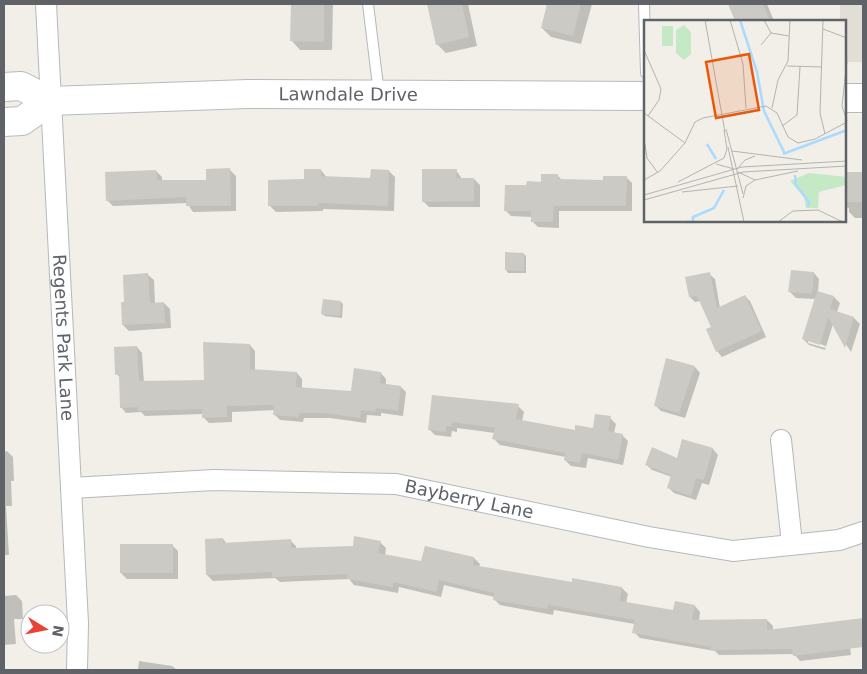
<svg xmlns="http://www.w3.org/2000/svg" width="867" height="674" viewBox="0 0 867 674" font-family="'DejaVu Sans',sans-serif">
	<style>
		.education { fill: #e1ded6 }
		.shadow { fill: #0003; fill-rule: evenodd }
		.building { fill: #cccac5 }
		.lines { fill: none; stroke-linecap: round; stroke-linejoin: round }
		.lane-casing { stroke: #b5b8bc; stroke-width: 12 }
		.street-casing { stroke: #b5b8bc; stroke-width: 22 }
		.secondary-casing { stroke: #b6babf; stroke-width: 30 }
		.lane { stroke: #fff; stroke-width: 10 }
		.street { stroke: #fff; stroke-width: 20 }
		.secondary { stroke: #fff; stroke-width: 28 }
		.labels { text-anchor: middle; stroke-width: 4; stroke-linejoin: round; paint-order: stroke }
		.street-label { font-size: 18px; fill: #5f6368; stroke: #fff }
		.inset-river { fill: none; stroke: #aadaff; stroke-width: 2.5 }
		.inset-road { fill: none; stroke: #b3b3b1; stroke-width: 1 }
		.view { fill: #e8590c; fill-opacity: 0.15; stroke: #e8590c; stroke-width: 2.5 }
		.inset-edge { fill: none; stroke: #5f6368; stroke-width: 2.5 }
	</style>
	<rect width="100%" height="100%" fill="#f1efe8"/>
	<path class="education" d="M840,4H863V62H846V21H840Z"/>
	<path class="shadow" d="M292,4H333L332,50H300L292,41Z
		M428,4H468L477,46L446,53L437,44Z
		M549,4H592L581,44L551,37L542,28Z
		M729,4H767L774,21H736Z
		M230,170L236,176V211L193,212L187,203L113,206L107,200L156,171L162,177V181H207Z
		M321,170L327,178L371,179L389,171L395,177L394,211L323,209V211L276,212L270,206Z
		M456,170L462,179H474L480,185V207H429L423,201Z
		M846,173L863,174V218H855L849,212V208L846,207Z
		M557,175L562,180L604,181L626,177L632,183V211H559V228L538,227L532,221V217L511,216L506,211L528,187Z
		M524,254L526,256V273H508L506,270Z
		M814,273L819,279L818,292L834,297L840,303L837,312L854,318L860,324L851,352L833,324L825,350L809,345L803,339L815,299L796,298L790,292ZM808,340L826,346L825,348L808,343Z
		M709,274L715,279L720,308L745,296L750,301L766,337L722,357L717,351L712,328L701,301L695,302L690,297Z
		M148,275L154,280L155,304L164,303L170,309L171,328L129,331L123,325Z
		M341,302L343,304L342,318L325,316L322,314Z
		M250,345L255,351V371L297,373L302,379V389L352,392L381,373L386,379V385L401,387L406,392L403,416L381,413V416L367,415L366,423L330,418H304L303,422L280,420L275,415V410L232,412V422L209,423L203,417V414L145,416L141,412L126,413L121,407L120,378L117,374L137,347L142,353L144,383L206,381Z
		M695,367L700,373L685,418L661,411L655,405Z
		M433,397L518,406L524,412L522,421L576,431L594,429L610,418L616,424L614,433L622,435L628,441L623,465L588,458L586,468L571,466L565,460L566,457L500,445L494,439L495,433L457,428V432L452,431L451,437L435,435L429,429Z
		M683,440L713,449L718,455L709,485L702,483L696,500L674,493L669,488L672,477L652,470L646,464L677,459Z
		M7,451L13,457L14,481H11L12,506H6L9,555H4V452Z
		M223,539L227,544L290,540L296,546V549L354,547L380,542L386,548L385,556L422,562L425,547L474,558L480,564L479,567L573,584L622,588L628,594L626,603L674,612L695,606L700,612L699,621L767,620L773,626V631L863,619V643L850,647L851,655L800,661L794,654L719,655L715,651L640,638L634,632L635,624L554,610L553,615L500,605L494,599V597L444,585L441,597L399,587L398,593L354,585L349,579L280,582L275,578L213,581L207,575Z
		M172,545L178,551V579H127L121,573Z
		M16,595L22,601L23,619H14L16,644L4,645V596Z
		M139,661L172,666L177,670H138Z"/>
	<path class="building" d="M291,4H324V42L290,41Z
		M427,4H462L469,37L436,45Z
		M547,4H581L573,36L541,28Z
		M728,4H763L770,21H735Z
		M230,168L231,206H186V197L106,201L105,172L156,170L157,180H206V169Z
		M304,169H321V176L370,178L371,169L389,170L388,206L318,203V206H268V180L304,179Z
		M422,169H457L456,178H474V201L422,202Z
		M846,172H863V202H846Z
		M541,174H558V179L603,180V176H627L626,206H554L553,222H531V211H504L505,185H526L527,181L541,182Z
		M505,252L524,253V271L505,270Z
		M791,270L814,272L812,294L788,292Z
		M710,272L717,308L745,295L762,331L716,352L706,329L711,327L697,296L689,297L685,277Z
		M148,273L150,303L164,302L165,323L122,325L121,302H124L123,275Z
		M817,291L834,296L830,309L854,317L845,348L828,317L820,345L802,339Z
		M323,299L341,301L340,316L321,314Z
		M203,342L250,344V369L297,372L296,387L351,391L354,368L381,372L380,383L401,386L398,411L376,408L375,412L361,410L360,418L324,413H299L298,417L273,415L274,405L227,406V417L202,418V409L138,411V407L120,408L119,374L115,375L114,347L137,346L139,381L204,380Z
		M666,358L695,366L679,413L654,406Z
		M432,395L519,404L516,419L575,430V425L593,428L595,414L611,416L608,431L623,434L618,460L582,453L580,463L564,460L565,453L492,439L495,428L452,422L451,427L446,426V432L428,430Z
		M682,439L713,448L704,480L696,478L691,496L667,488L671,475L645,465L652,447L677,458Z
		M354,536L381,541L378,553L421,561L425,546L474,557L473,565L572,582V578L622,587L620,601L673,610L675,601L695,605L692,620L767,619V630L863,618V647L793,656L792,649L711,650V647L632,633L635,620L548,605L547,609L493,600L494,593L439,580L436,592L394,582L393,587L347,579L348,574L272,577V572L206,575L205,539L223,538V543L291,539V548L353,546Z
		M120,544H173V573H120Z"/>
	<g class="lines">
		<g class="lane-casing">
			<path id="lane" d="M368,4L379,94
				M644,4L646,73"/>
		</g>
		<g class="street-casing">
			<g id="street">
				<path id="s1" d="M46,4L78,623L77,670"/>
				<path d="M781,440L792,544"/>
				<path id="s2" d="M71,488L214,480L396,484L649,537L733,551L839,540L863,532"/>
			</g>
		</g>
		<g class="secondary-casing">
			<g id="secondary">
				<path id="s3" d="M4,87L21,86L50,101L248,94L646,96"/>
				<path d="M846,98H863"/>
				<path d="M4,122L22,121L50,101"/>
			</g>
		</g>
		<use href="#lane" class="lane"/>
		<use href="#street" class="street"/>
		<use href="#secondary" class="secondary"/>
	</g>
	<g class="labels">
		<g class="street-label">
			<text dy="6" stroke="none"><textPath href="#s3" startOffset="348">Lawndale Drive</textPath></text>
			<text dy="6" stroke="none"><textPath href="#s1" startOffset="334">Regents Park Lane</textPath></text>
			<text dy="6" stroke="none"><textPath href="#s2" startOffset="400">Bayberry Lane</textPath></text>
		</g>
	</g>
	<g transform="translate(644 20)">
		<rect width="202" height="202" fill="#f1efe8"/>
		<path d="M40,5L47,12V34L40,40L32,33V10ZM18,6H29V26H18ZM165,153L202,157V165L175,172L174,188H162L160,177L146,161Z" fill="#c5e8c5"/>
		<path class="inset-river" d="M96,0L113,52L120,91L141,134M63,124L72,139M139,134L203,110M151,155L152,165L165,182L164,187M42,202H49V197L70,188L80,170"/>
		<path class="inset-road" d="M61,0L81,112M86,0L99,44L102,88M120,0L127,13L145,16M179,0L176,93L181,114M179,9L203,18M117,25L127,13M0,30L17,69L15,80L4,96M203,41L198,86L203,101M143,46L178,47M128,88L134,60L144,41L146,0M0,93L41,123M138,106L153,95L156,47M82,109L99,174M1,124L3,138L14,153M84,127L100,202M88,131L158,140M72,144L90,149M93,149L101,140L111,136M94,152L111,160L154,151M0,160L16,151L41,123L51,102L59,98L122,86L133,93L144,117L154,123L171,119L203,102M34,162L80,138L83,129L80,110M38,172L94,166M0,175L98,147L203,141M99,178L102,166L111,160M0,180L99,152L203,146M134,202L149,191L174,190L199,202"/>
		<path class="view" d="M105,34L115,90L72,98L62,42Z"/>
		<rect width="202" height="202" class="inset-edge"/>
	</g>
	<rect width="867" height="674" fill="none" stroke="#5f6368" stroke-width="10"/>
	<g transform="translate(45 629) rotate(100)"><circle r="24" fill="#ffffff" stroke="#bfc1c3"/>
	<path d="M0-4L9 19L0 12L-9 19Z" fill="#ea4335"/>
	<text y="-8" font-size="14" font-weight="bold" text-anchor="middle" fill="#5f6368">N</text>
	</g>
</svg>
